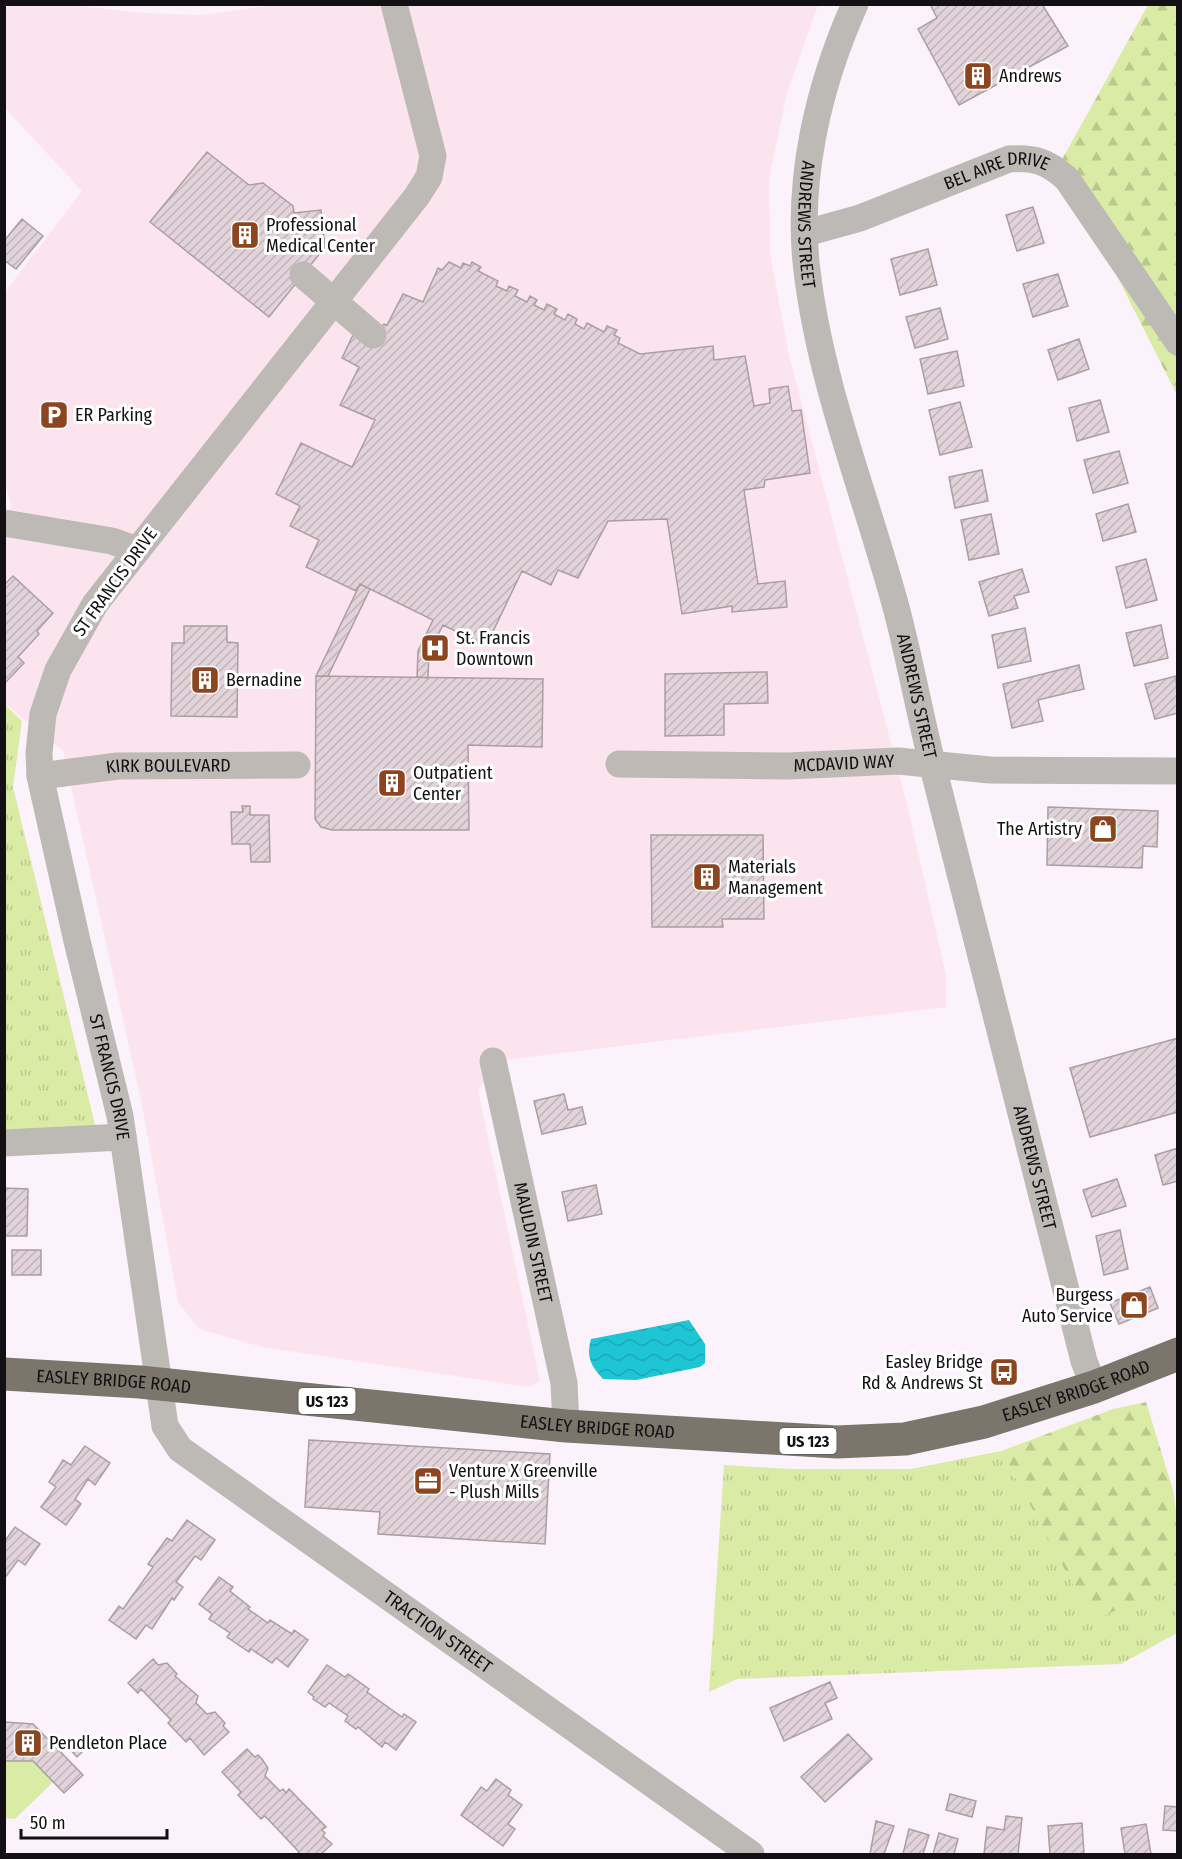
<svg xmlns="http://www.w3.org/2000/svg" width="1182" height="1859" viewBox="0 0 1182 1859" font-family="'Fira Sans Condensed',sans-serif">
	<style>
		.medical { fill: #fce4ef }
		.grass { fill: url(#grass-tufts) }
		.forest { fill: url(#forest-firs) }
		.green { fill: #daeba5 }
		.water { fill: url(#water-waves) }
		.building { fill: url(#building-hatch); stroke: #ab9ea3; stroke-width: 1.5 }
		.lines { fill: none; stroke-linecap: round; stroke-linejoin: round }
		.minor { stroke: #bdbab5; stroke-width: 27 }
		.highway { stroke: #7c756c; stroke-width: 33 }
		.labels { text-anchor: middle; stroke-width: 6; stroke-linejoin: round; paint-order: stroke }
		.shield { fill: #fff; stroke: #5a585a; stroke-width: 1.5 }
		.shield-label { font-size: 16px; font-weight: bold; fill: #131013 }
		.poi-label { font-size: 18px; fill: #131013; stroke: #fff; text-anchor: start }
		.street-label { font-size: 18px; fill: #131013; stroke: #fff }
	</style>
	<defs>
		<pattern id="grass-tufts" width="24" height="20" patternUnits="userSpaceOnUse" patternTransform="scale(1.5)"><rect width="24" height="20" fill="#daeba5"/><path d="M3 7l-1-3M5 7V3M7 7l1-3M15 17l-1-3M17 17v-4M19 17l1-3" fill="none" stroke="#bac88d"/></pattern>
		<pattern id="forest-firs" width="22" height="20" patternUnits="userSpaceOnUse" patternTransform="scale(1.5)"><rect width="22" height="20" fill="#daeba5"/><path d="M5 1l3.5 6h-7zM16 11l3.5 6h-7z" fill="#bac88d"/></pattern>
		<pattern id="water-waves" width="16" height="10" patternUnits="userSpaceOnUse" patternTransform="scale(1.5)"><rect width="16" height="10" fill="#1ec6d5"/><path d="M0 5q4-4 8 0t8 0" fill="none" stroke="#1aa9b6"/></pattern>
		<pattern id="building-hatch" width="6" height="6" patternUnits="userSpaceOnUse" patternTransform="scale(1.5)"><rect width="6" height="6" fill="#e1d3d9"/><path d="M-1 1l2-2M0 6l6-6M5 7l2-2" fill="none" stroke="#c0b4b9"/></pattern>
	</defs>
	<rect width="100%" height="100%" fill="#fcf2fb"/>
	<path class="medical" d="M61,4L144,13L202,15L281,4L818,5L787,93L769,179L770,253L789,355L907,804L946,975V1007L503,1060L478,1090L540,1381L528,1387L262,1347L199,1329L178,1302L141,1100L63,751L5,704L4,522L11,506L4,478L5,292L82,191L5,108V5Z"/>
	<path class="grass" d="M4,704L22,721L13,787L98,1137L5,1135Z
		M1001,1451L1092,1619L1177,1586V1633L1121,1664L737,1679L709,1692L724,1465L790,1469H911Z"/>
	<path class="forest" d="M1148,5H1177V395L1060,163Z
		M1146,1402L1173,1490L1178,1526L1177,1586L1092,1620L1001,1451L1113,1409Z"/>
	<path class="green" d="M4,1761H33L53,1782L15,1819L5,1818Z"/>
	<path class="water" d="M689,1320L705,1344V1363L700,1367L636,1380L603,1379C591,1366 586,1357 591,1339Z"/>
	<path class="building" d="M930,4H1042L1068,46L959,105L918,29L937,18Z
		M207,152L249,185L263,183L293,206L294,213L321,210L325,247L269,317L150,222Z
		M1033,207L1044,243L1017,251L1006,215Z
		M22,219L43,236L16,269L4,260V241Z
		M928,249L937,285L900,295L891,259Z
		M449,262L461,268L463,263L470,266L472,262L481,267L478,271L498,281L496,286L507,291L509,286L518,290L515,296L527,302L530,296L537,300L534,305L544,310L547,304L557,309L554,314L565,320L568,314L577,319L575,324L584,329L587,323L604,332L607,326L617,330L614,335L620,338L618,343L640,354L713,346L714,360L745,356L754,406L770,403L769,389L788,386L792,411L801,410L810,473L765,480L764,487L744,490L758,584L785,581L787,607L732,612V606L682,614L667,519L608,521L578,578L558,570L551,585L522,571L486,646L443,625L429,653L428,678L417,677L418,651L433,620L360,584L356,591L306,567L319,540L290,526L300,506L276,494L301,443L352,467L375,420L340,405L359,367L342,358L354,333L373,335L384,324L387,325L403,294L423,302L438,268L442,270Z
		M1058,274L1068,306L1033,317L1023,284Z
		M940,308L948,339L915,348L906,317Z
		M1079,339L1089,369L1058,380L1048,350Z
		M957,351L964,386L928,394L920,359Z
		M1100,400L1109,432L1077,441L1069,408Z
		M960,402L972,447L940,455L929,410Z
		M1119,451L1128,483L1093,493L1084,460Z
		M982,470L988,501L955,508L949,477Z
		M1128,504L1136,532L1103,541L1096,514Z
		M991,514L999,554L969,560L961,520Z
		M1146,559L1157,600L1126,608L1116,567Z
		M1022,569L1029,592L1014,596L1018,608L989,616L979,582Z
		M13,576L53,613L37,631L39,634L18,657L24,663L5,683L4,585Z
		M360,584L370,589L328,676H316Z
		M1161,625L1168,658L1134,666L1126,633Z
		M184,626H227V642L238,643L237,717L171,716L172,643H184Z
		M1025,628L1031,661L998,668L992,635Z
		M1079,665L1084,689L1038,700L1043,721L1012,728L1003,684Z
		M767,672L768,703L724,704V735L665,736V674Z
		M316,676L543,679L542,747L468,745L469,830H332L321,827L315,819Z
		M1176,676L1178,713L1155,719L1145,684Z
		M242,806H250V815H269L270,862H251L250,844H232L231,812H243Z
		M1048,807L1158,811L1157,847L1143,846L1142,868L1047,865Z
		M651,835H763L764,919H722L723,927H652Z
		M1178,1038V1112L1090,1137L1070,1068Z
		M564,1094L568,1110L582,1107L586,1124L542,1134L534,1101Z
		M1178,1148V1181L1163,1185L1155,1155Z
		M1117,1179L1126,1206L1092,1217L1083,1190Z
		M596,1185L602,1214L568,1221L562,1192Z
		M4,1188L28,1189L27,1236H4Z
		M1120,1230L1128,1269L1104,1275L1096,1236Z
		M12,1250H41V1275H12Z
		M1150,1287L1158,1308L1119,1324L1110,1303Z
		M309,1440L550,1454L545,1544L378,1534L380,1512L305,1507Z
		M85,1446L110,1463L95,1485L88,1479L75,1499L81,1504L66,1525L41,1507L56,1487L49,1482L63,1460L71,1465Z
		M187,1520L215,1540L201,1560L195,1556L176,1582L183,1587L174,1600L172,1598L152,1629L146,1625L136,1639L109,1620L119,1606L123,1609L153,1567L148,1564L167,1538L172,1541Z
		M15,1527L40,1544L25,1565L18,1560L4,1579V1542Z
		M219,1577L233,1587L230,1591L250,1607L248,1609L268,1623L270,1620L292,1634L294,1630L308,1640L288,1667L276,1658L272,1663L251,1649L249,1652L227,1637L230,1633L209,1619L212,1614L199,1604Z
		M153,1659L158,1665L167,1663L177,1674L175,1676L198,1696L196,1703L207,1714L215,1712L225,1723L223,1726L229,1732L204,1755L190,1738L186,1742L168,1723L171,1720L141,1689L138,1693L128,1683Z
		M327,1665L345,1677L348,1674L369,1689L367,1692L402,1717L404,1714L416,1722L396,1750L385,1742L382,1747L358,1727L356,1729L345,1721L348,1716L329,1703L325,1707L313,1699L314,1697L308,1692Z
		M830,1682L837,1698L825,1703L832,1719L784,1741L770,1708Z
		M4,1722L33,1724L83,1775L64,1793L33,1761H4Z
		M848,1734L872,1759L825,1802L801,1777Z
		M71,1738L83,1751L77,1757L65,1744Z
		M247,1749L255,1757L258,1755L262,1759L268,1768L265,1776L280,1791L283,1789L286,1793L289,1789L326,1827L322,1830L325,1833L323,1836L332,1844L321,1854H297L299,1852L265,1816L261,1819L238,1795L241,1792L222,1772Z
		M496,1779L511,1790L508,1795L522,1805L508,1824L515,1829L503,1846L461,1815L481,1787L487,1791Z
		M950,1794L976,1801L972,1817L946,1810Z
		M1165,1806L1178,1807V1831L1163,1830Z
		M1006,1816L1022,1818L1018,1854H984L987,1827L1004,1830Z
		M876,1821L894,1826L884,1854H870Z
		M1082,1823L1084,1854H1050L1048,1826Z
		M1146,1824L1151,1854H1125L1121,1828Z
		M909,1829L929,1835L923,1854H903Z
		M939,1833L958,1839L954,1854H933Z"/>
	<g class="lines">
		<g class="minor">
			<path id="s1" d="M394,4L433,156L429,177L417,196L95,604L58,670L43,714L39,753L40,776L77,941L120,1116L165,1426L180,1449L751,1854"/>
			<path id="s2" d="M855,4C818,87 796,181 807,271C821,388 867,498 897,611C911,665 921,720 935,775C985,970 1034,1166 1084,1361L1094,1387"/>
			<path id="s3" d="M806,233L860,218L1009,159C1035,157 1048,162 1067,179L1178,342"/>
			<path d="M303,275L373,335"/>
			<path d="M4,523L112,541L137,550"/>
			<path id="s4" d="M619,764L788,766L898,761L990,770L1178,771"/>
			<path id="s5" d="M40,776L118,766L297,765"/>
			<path id="s6" d="M493,1061L564,1383L566,1426"/>
			<path d="M4,1143L123,1137"/>
		</g>
		<path class="highway" id="s7" d="M4,1374L140,1382L566,1426L837,1442L905,1439L984,1422L1094,1387L1178,1354"/>
	</g>
	<defs>
		<g id="building-square" transform="scale(1.5)"><rect x="-9" y="-9" width="18" height="18" rx="4" fill="#8b451f" stroke="#fff"/><path d="M-4-6H4V6H1V3H-1V6H-4ZM-2.5-4.3h1.7v1.8h-1.7ZM.8-4.3h1.7v1.8H.8ZM-2.5-1h1.7V.8h-1.7ZM.8-1h1.7V.8H.8Z" fill="#fff"/></g>
		<g id="parking-square" transform="scale(1.5)"><rect x="-9" y="-9" width="18" height="18" rx="4" fill="#8b451f" stroke="#fff"/><path d="M-3.5-5.5H1a3.5 3.5 0 0 1 0 7H-1V5.5H-3.5ZM-1-3.4V-.6H.8a1.4 1.4 0 0 0 0-2.8Z" fill="#fff"/></g>
		<g id="hospital-square" transform="scale(1.5)"><rect x="-9" y="-9" width="18" height="18" rx="4" fill="#8b451f" stroke="#fff"/><path d="M-5-5h3v3.5h4V-5h3V5h-3V1.5h-4V5h-3Z" fill="#fff"/></g>
		<g id="shop-square" transform="scale(1.5)"><rect x="-9" y="-9" width="18" height="18" rx="4" fill="#8b451f" stroke="#fff"/><path d="M-5-2.5h2.3a2.7 3.5 0 0 1 5.4 0H5L5.5 6h-11ZM-1.5-2.5h3a1.5 2.3 0 0 0-3 0Z" fill="#fff"/></g>
		<g id="bus-square" transform="scale(1.5)"><rect x="-9" y="-9" width="18" height="18" rx="4" fill="#8b451f" stroke="#fff"/><path d="M-5-6H5V4H4V6H2V4H-2V6H-4V4H-5ZM-3.5-4V0h7V-4ZM-3.5 1.2v1.5H-2V1.2ZM2 1.2v1.5H3.5V1.2Z" fill="#fff"/></g>
		<g id="office-square" transform="scale(1.5)"><rect x="-9" y="-9" width="18" height="18" rx="4" fill="#8b451f" stroke="#fff"/><path d="M-6-3h4V-5.5h4V-3h4V5H-6ZM-1-4.5V-3h2v-1.5ZM-6 0V1H6V0Z" fill="#fff"/></g>
	</defs>
	<g fill-rule="evenodd">
		<use href="#building-square" x="978" y="76"/>
		<use href="#building-square" x="245" y="235"/>
		<use href="#parking-square" x="54" y="415"/>
		<use href="#hospital-square" x="435" y="648"/>
		<use href="#building-square" x="205" y="680"/>
		<use href="#building-square" x="392" y="783"/>
		<use href="#shop-square" x="1103" y="829"/>
		<use href="#building-square" x="707" y="877"/>
		<use href="#shop-square" x="1134" y="1305"/>
		<use href="#bus-square" x="1004" y="1372"/>
		<use href="#office-square" x="428" y="1481"/>
		<use href="#building-square" x="28" y="1743"/>
	</g>
	<g class="labels">
		<g class="shield">
			<rect x="298.5" y="1388" width="57" height="26" rx="4.5"/>
			<rect x="779.5" y="1428" width="57" height="26" rx="4.5"/>
		</g>
		<g class="shield-label">
			<text x="327" y="1407">US 123</text>
			<text x="808" y="1447">US 123</text>
		</g>
		<g class="poi-label">
			<text x="999" y="82">Andrews</text>
			<text x="266" y="231">Professional<tspan x="266" dy="21">Medical Center</tspan></text>
			<text x="75" y="421">ER Parking</text>
			<text x="456" y="644">St. Francis<tspan x="456" dy="21">Downtown</tspan></text>
			<text x="226" y="686">Bernadine</text>
			<text x="413" y="779">Outpatient<tspan x="413" dy="21">Center</tspan></text>
			<text x="1082" y="835" text-anchor="end">The Artistry</text>
			<text x="728" y="873">Materials<tspan x="728" dy="21">Management</tspan></text>
			<text x="1113" y="1301" text-anchor="end">Burgess<tspan x="1113" dy="21">Auto Service</tspan></text>
			<text x="983" y="1368" text-anchor="end">Easley Bridge<tspan x="983" dy="21">Rd &amp; Andrews St</tspan></text>
			<text x="449" y="1477">Venture X Greenville<tspan x="449" dy="21">- Plush Mills</tspan></text>
			<text x="49" y="1749">Pendleton Place</text>
		</g>
		<g class="street-label">
			<text dy="6" stroke="none"><textPath href="#s3" startOffset="202">BEL AIRE DRIVE</textPath></text>
			<text dy="6" stroke="none"><textPath href="#s2" startOffset="228">ANDREWS STREET</textPath></text>
			<text transform="translate(115 582) rotate(-54)" y="6">ST FRANCIS DRIVE</text>
			<text dy="6" stroke="none"><textPath href="#s2" startOffset="714">ANDREWS STREET</textPath></text>
			<text dy="6" stroke="none"><textPath href="#s4" startOffset="225">MCDAVID WAY</textPath></text>
			<text dy="6" stroke="none"><textPath href="#s5" startOffset="129">KIRK BOULEVARD</textPath></text>
			<text dy="6" stroke="none"><textPath href="#s1" startOffset="1214">ST FRANCIS DRIVE</textPath></text>
			<text dy="6" stroke="none"><textPath href="#s2" startOffset="1200">ANDREWS STREET</textPath></text>
			<text dy="6" stroke="none"><textPath href="#s6" startOffset="186">MAULDIN STREET</textPath></text>
			<text dy="6" stroke="none"><textPath href="#s7" startOffset="110">EASLEY BRIDGE ROAD</textPath></text>
			<text dy="6" stroke="none"><textPath href="#s7" startOffset="1082">EASLEY BRIDGE ROAD</textPath></text>
			<text dy="6" stroke="none"><textPath href="#s7" startOffset="596">EASLEY BRIDGE ROAD</textPath></text>
			<text dy="6" stroke="none"><textPath href="#s1" startOffset="1911">TRACTION STREET</textPath></text>
		</g>
	</g>
	<rect width="1182" height="1859" fill="none" stroke="#131013" stroke-width="12"/>
	<path d="M21 1829v9h146v-9" fill="none" stroke="#131013" stroke-width="3"/>
	<text x="30" y="1829" font-size="18" fill="#131013" stroke="#ffffff" stroke-width="4.5" paint-order="stroke">50 m</text>
</svg>
